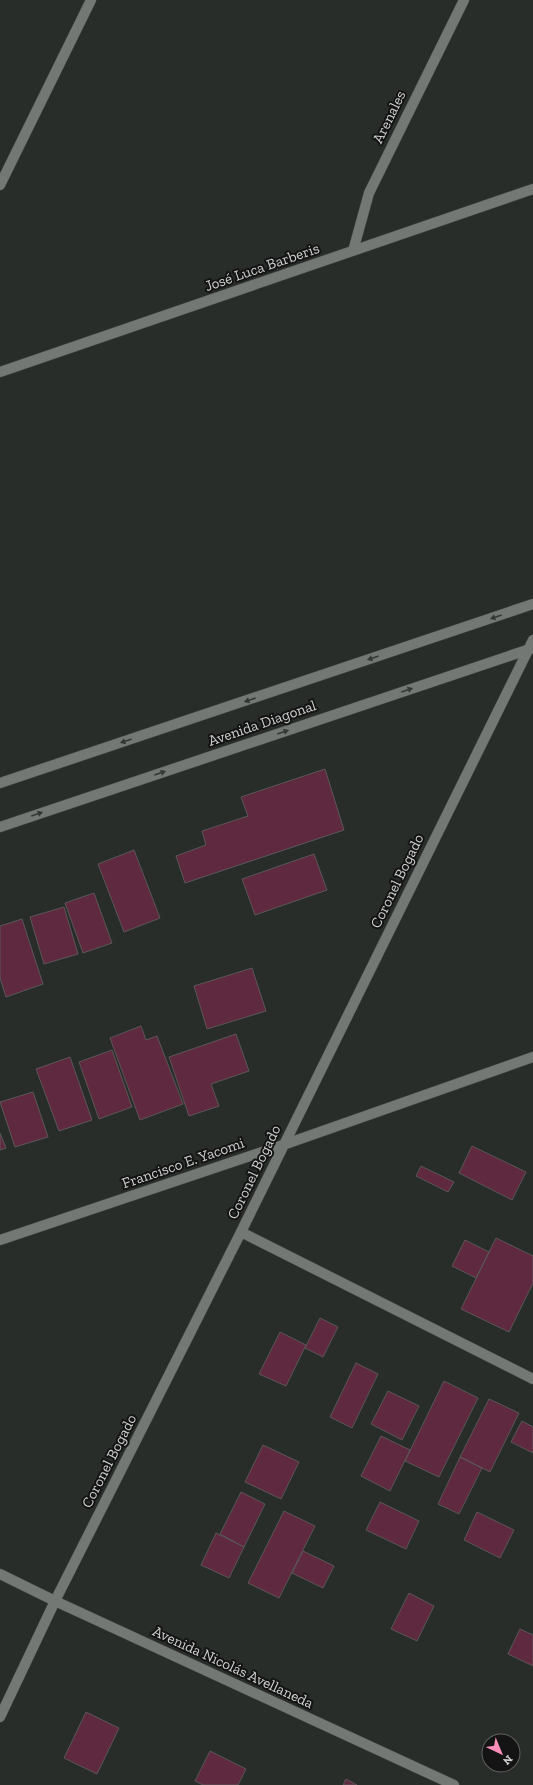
<svg xmlns="http://www.w3.org/2000/svg" width="533" height="1785" viewBox="0 0 533 1785" font-family="'Zilla Slab',serif">
	<style>
		.building { fill: #5f2a3f; stroke: #5b5658 }
		.lines { fill: none; stroke-linecap: round; stroke-linejoin: round }
		.street-casing { stroke: #474a48; stroke-width: 11 }
		.secondary-casing { stroke: #474a48; stroke-width: 11 }
		.street { stroke: #747875; stroke-width: 10 }
		.secondary { stroke: #747875; stroke-width: 10 }
		.oneway { fill: #353735 }
		.labels { text-anchor: middle; stroke-width: 4; stroke-linejoin: round; paint-order: stroke }
		.street-label { font-size: 15px; fill: #d0d2d0; stroke: #131413 }
	</style>
	<rect width="100%" height="100%" fill="#292d2a"/>
	<path class="building" d="M325,769L344,830L185,883L176,856L206,845L202,831L248,816L241,797Z
		M134,850L160,918L124,932L98,864Z
		M314,854L327,890L255,915L242,879Z
		M94,893L112,943L83,953L65,903Z
		M64,907L78,954L44,964L30,917Z
		M22,919L43,984L6,997L0,978V926Z
		M252,968L266,1011L207,1029L194,986Z
		M141,1026L146,1040L157,1036L183,1104L140,1120L110,1038Z
		M236,1034L249,1071L211,1084L219,1106L189,1116L169,1057Z
		M112,1050L132,1107L99,1119L79,1062Z
		M70,1057L92,1120L59,1131L36,1069Z
		M33,1092L48,1137L15,1147L0,1102Z
		M0,1133L6,1148L0,1150Z
		M472,1146L526,1172L512,1200L459,1173Z
		M421,1166L454,1182L448,1192L416,1176Z
		M496,1238L533,1256V1283L509,1332L461,1309Z
		M465,1240L489,1252L476,1278L452,1266Z
		M320,1318L338,1327L323,1357L305,1348Z
		M280,1332L306,1345L286,1386L259,1374Z
		M356,1363L378,1374L352,1428L330,1417Z
		M444,1381L478,1398L439,1477L405,1461Z
		M388,1391L419,1406L402,1440L371,1424Z
		M489,1399L519,1413L490,1472L460,1457Z
		M522,1421L533,1427V1453L511,1442Z
		M381,1436L410,1450L390,1491L361,1476Z
		M263,1445L299,1462L281,1499L245,1482Z
		M460,1457L482,1468L459,1514L438,1504Z
		M241,1492L265,1504L244,1547L220,1534Z
		M380,1502L419,1521L406,1549L366,1530Z
		M284,1511L315,1526L279,1598L248,1583Z
		M477,1512L514,1530L500,1558L464,1540Z
		M216,1533L244,1547L229,1578L201,1565Z
		M303,1551L334,1566L323,1588L292,1573Z
		M409,1593L434,1606L417,1641L391,1629Z
		M520,1629L533,1635V1666L508,1654Z
		M86,1712L119,1728L97,1774L64,1758Z
		M210,1751L246,1769L238,1785H203L195,1781Z
		M346,1779L357,1785H343Z"/>
	<g class="lines">
		<g class="street-casing">
			<path id="street" d="M0,185L91,0
				M353,251L369,193L464,0
				M0,372L533,189
				M241,1232L533,1379
				M0,1240L283,1145L533,1057
				M0,1717L55,1601L241,1232L533,640"/>
		</g>
		<g class="secondary-casing">
			<path id="secondary" d="M0,783L533,604
				M0,827L533,648
				M0,1574L55,1601L454,1785"/>
		</g>
		<use href="#street" class="street"/>
		<use href="#secondary" class="secondary"/>
	</g>
	<defs><path id="oneway-solid" d="M-6-.8H1V-3.2L6.5 0L1 3.2V.8H-6Z"/></defs>
	<g class="oneway">
		<use href="#oneway-solid" transform="translate(496 617) rotate(161)"/>
		<use href="#oneway-solid" transform="translate(373 658) rotate(161)"/>
		<use href="#oneway-solid" transform="translate(407 690) rotate(-19)"/>
		<use href="#oneway-solid" transform="translate(250 700) rotate(161)"/>
		<use href="#oneway-solid" transform="translate(283 732) rotate(-19)"/>
		<use href="#oneway-solid" transform="translate(126 741) rotate(161)"/>
		<use href="#oneway-solid" transform="translate(160 773) rotate(-19)"/>
		<use href="#oneway-solid" transform="translate(37 814) rotate(-19)"/>
	</g>
	<g class="labels">
		<g class="street-label">
			<text transform="translate(389 117) rotate(-64)" y="5">Arenales</text>
			<text transform="translate(262 267) rotate(-19)" y="5">José Luca Barberis</text>
			<text transform="translate(262 723) rotate(-19)" y="5">Avenida Diagonal</text>
			<text transform="translate(397 881) rotate(-64)" y="5">Coronel Bogado</text>
			<text transform="translate(183 1163) rotate(-19)" y="5">Francisco E. Yacomi</text>
			<text transform="translate(254 1172) rotate(-64)" y="5">Coronel Bogado</text>
			<text transform="translate(109 1461) rotate(-63)" y="5">Coronel Bogado</text>
			<text transform="translate(233 1667) rotate(25)" y="5">Avenida Nicolás Avellaneda</text>
		</g>
	</g>
	<g transform="translate(501 1753) rotate(136)"><circle r="19" fill="#131413" stroke="#5f605f"/>
	<path d="M0-3L7 15L0 10L-7 15Z" fill="#ff8eba"/>
	<text y="-6" font-size="11" font-weight="bold" text-anchor="middle" fill="#d0d2d0">N</text>
	</g>
</svg>
